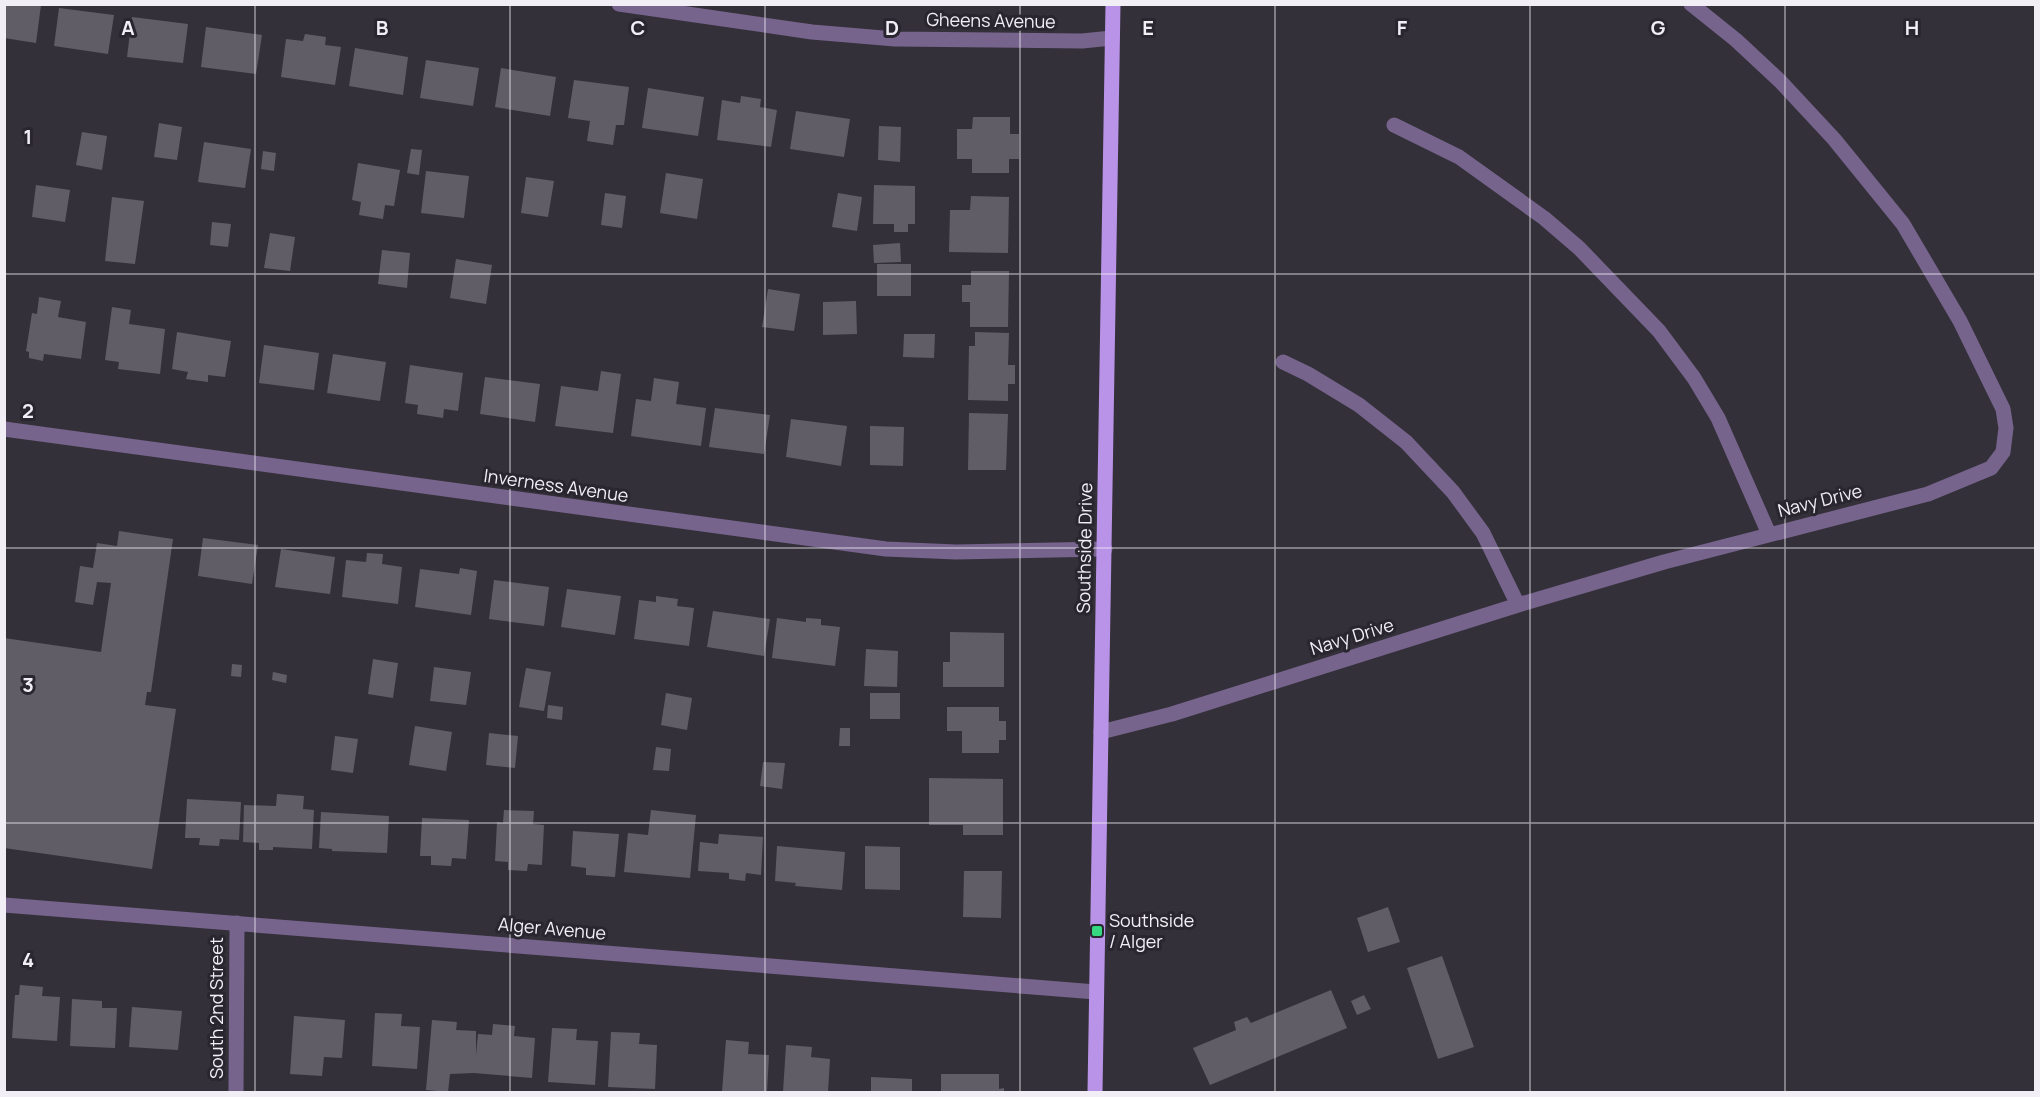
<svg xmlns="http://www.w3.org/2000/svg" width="2040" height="1097" viewBox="0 0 2040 1097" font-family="Manrope,sans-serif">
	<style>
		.building { fill: #615d67 }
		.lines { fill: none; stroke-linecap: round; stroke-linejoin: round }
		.minor { stroke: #76648d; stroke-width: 15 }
		.major { stroke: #b993e7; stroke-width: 15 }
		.grid { fill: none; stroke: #f1eff5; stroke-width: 1.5; stroke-opacity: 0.55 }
		.poi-dot { fill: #35d881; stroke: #2a262f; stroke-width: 2 }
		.labels { text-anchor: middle; stroke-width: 6; stroke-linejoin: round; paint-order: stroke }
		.street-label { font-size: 18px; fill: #f1eff5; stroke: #2a262f }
		.poi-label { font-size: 18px; fill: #f1eff5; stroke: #2a262f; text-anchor: start }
		.grid-label { font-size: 20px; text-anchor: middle; font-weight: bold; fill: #f1eff5; stroke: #2a262f; stroke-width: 6; stroke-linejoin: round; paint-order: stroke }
	</style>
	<rect width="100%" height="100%" fill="#343039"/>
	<path class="building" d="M4,4L41,5L36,43L4,38Z
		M59,8L114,15L108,54L54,46Z
		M132,17L188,24L183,63L127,57Z
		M206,27L262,35L256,74L201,67Z
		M305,34L326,37L325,45L341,47L335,85L281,77L286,39L303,41Z
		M355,48L408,57L403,95L349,86Z
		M426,60L479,68L473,106L420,98Z
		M501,68L556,77L550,116L495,107Z
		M574,80L629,87L624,125H616L613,145L587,141L590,121L568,118Z
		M648,88L704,97L698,136L642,128Z
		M741,96L761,99L760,107L777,110L771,147L717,140L722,100L740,103Z
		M796,111L850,119L844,157L790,149Z
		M973,117H1010V134H1019V159H1009V173H972V159H957V129H972Z
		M159,123L182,127L177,160L154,157Z
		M879,126L901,127L900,162L878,160Z
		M82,132L107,136L102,170L76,165Z
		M204,142L251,149L245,188L198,182Z
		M411,149L422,150L419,175L407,173Z
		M263,151L276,153L274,171L261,169Z
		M358,163L400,170L394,206L385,205L383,219L359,215L361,202L352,200Z
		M426,171L469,176L464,218L421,213Z
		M666,173L703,179L697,219L660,213Z
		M526,177L554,181L548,217L521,213Z
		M36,185L70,190L65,222L32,217Z
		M874,185L915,186V224H908V232H894V224H873Z
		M605,193L626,196L622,228L601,225Z
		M838,193L862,197L857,231L832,227Z
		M971,196L1009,197L1008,253L949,252L950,210H970Z
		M112,197L144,201L135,264L105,261Z
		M212,222L231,224L228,247L210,245Z
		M270,233L295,237L290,271L264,268Z
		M900,243L901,262L874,263L873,245Z
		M382,250L410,253L407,288L378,284Z
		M456,259L492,265L486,304L450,298Z
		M877,264H911V296H877Z
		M971,271H1009L1008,327H970V302H962V285H971Z
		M768,289L800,294L794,331L762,327Z
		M39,297L61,301L58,317L86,322L81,359L44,354L43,361L29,358V352L26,351L32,313L37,314Z
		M856,301L857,334L823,335V302Z
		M112,307L131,310L129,324L165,329L160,374L118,369L119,362L105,360Z
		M177,332L231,341L225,377L208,375V382L186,379L188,372L172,369Z
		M975,332L1009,333L1008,365H1015V384H1008V401L968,400L969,346H975Z
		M904,334H935L934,358L903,357Z
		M264,345L319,353L314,390L259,383Z
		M333,354L386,362L380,401L327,393Z
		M410,365L463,373L458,411L444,409L443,418L417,414L418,405L405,403Z
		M601,371L621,374L613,433L555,426L561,386L598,391Z
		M485,377L540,384L535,422L480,414Z
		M654,378L679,382L676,404L706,408L701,446L631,436L636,399L651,401Z
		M715,408L770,415L764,454L709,447Z
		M969,413L1008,414L1006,470H968Z
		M791,419L847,426L841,466L786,457Z
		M870,426L904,427L903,466L870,465Z
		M119,531L173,539L151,692H147L145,705L176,709L152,869L4,848V638L101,652L111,583L97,582L93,605L75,602L80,566L93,568L97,543L117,546Z
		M203,538L258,545L252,584L198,576Z
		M281,549L335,557L330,594L275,587Z
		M367,553L383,554L382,564L402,567L398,604L342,597L346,560L366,562Z
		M460,568L477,571L471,615L415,607L420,569L459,574Z
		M494,580L549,587L544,626L489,619Z
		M567,589L621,596L615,635L561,627Z
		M656,596L678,599L677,606L694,608L689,646L634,639L639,600L656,602Z
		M713,611L770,619L764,656L707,647Z
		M777,618L806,622V618L821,619V625L840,627L835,666L772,658Z
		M950,632L1004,633V687H943V662H950Z
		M866,649L898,651L897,687L864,686Z
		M373,659L398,663L393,698L368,694Z
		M232,664L242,665L241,677L231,676Z
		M434,667L471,672L466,705L430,701Z
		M526,668L551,672L544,711L519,707Z
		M273,672L287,675L286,683L272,680Z
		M666,693L692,698L687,730L661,725Z
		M870,693H900V719H870Z
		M548,705L563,707L562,720L547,718Z
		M947,707H999V721H1006V740H999V753H962V731H947Z
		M415,726L452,732L446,771L409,765Z
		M840,728H850V746H839Z
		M489,733L518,736L515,768L486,765Z
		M335,736L358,739L353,773L331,770Z
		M656,747L671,749L669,771L653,770Z
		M763,762L785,763L782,789L760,786Z
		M929,778L1003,779V835H963V825H929Z
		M277,794L304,796L303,809L314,810L312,849L273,847V850H259V843L243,842L244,805L276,806Z
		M187,799L241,802L239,840L220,839L219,846L199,845L200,838H185Z
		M504,810L534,811L533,824L544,825L542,865L528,864L527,871L508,870V862L495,861L497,822L503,823Z
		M651,810L696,815L690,878L624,872L628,833L648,835Z
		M321,812L389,816L387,853L332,851V849L319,848Z
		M422,818L469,820L466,859L452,858L451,866L431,865V856H420Z
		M573,831L619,834L615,877L586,875V868L571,866Z
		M719,834L763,837L761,875L746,873L745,881L729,879V873L698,871L700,842L718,844Z
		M777,846L845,852L842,890L795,886L796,883L775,881Z
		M865,846L900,847V890L865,889Z
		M964,871H1002L1001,918L963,917Z
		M1388,907L1400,942L1368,952L1357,918Z
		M1442,956L1474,1047L1438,1059L1407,968Z
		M20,985L43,987L42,996L60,997L57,1041L12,1038L15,995H19Z
		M1331,990L1347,1028L1210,1085L1193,1048L1236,1030L1234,1022L1247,1017L1251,1023Z
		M1364,995L1371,1009L1357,1015L1351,1001Z
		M72,999L102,1001V1008H117L115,1048L70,1046Z
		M132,1007L182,1011L178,1050L129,1047Z
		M375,1013L402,1014L401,1026L420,1027L417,1069L372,1066Z
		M294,1016L345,1020L342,1058L324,1057L322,1076L290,1074Z
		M432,1020L457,1022L456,1030L476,1031V1055L478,1034L492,1035L493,1024L515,1026L514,1036L535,1038L532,1078L474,1073L450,1074L448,1092L426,1090Z
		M552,1028L577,1029L576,1040L598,1041L595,1085L548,1082Z
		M611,1032L640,1033L639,1044L657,1045L655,1089L608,1087Z
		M726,1040L749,1042L748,1054L769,1055L767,1092H722Z
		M786,1045L812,1047L811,1057L830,1059L828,1092H783Z
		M941,1074H999V1089L1004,1088V1092H941Z
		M871,1077L912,1079V1092H871Z"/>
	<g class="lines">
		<path class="minor" d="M619,4L812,32L895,39L1082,41L1112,38
			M1394,125L1459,157L1544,218L1579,248L1659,331L1694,378L1718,418L1769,534
			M1283,362L1308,374L1359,405L1406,442L1453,492L1483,533L1518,605
			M4,429L886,549L956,552L1105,549
			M1101,732L1172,714L1518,605L1664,562L1928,494L1991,468L2003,452L2006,428L2003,409L1960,321L1903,224L1834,139L1780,81L1736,40L1691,4
			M4,905L1096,992
			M236,1092L237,923"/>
		<path class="major" d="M1095,1092L1113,4"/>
	</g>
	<path class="grid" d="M255,4V1092M510,4V1092M765,4V1092M1020,4V1092M1275,4V1092M1530,4V1092M1785,4V1092M4,274H2036M4,548H2036M4,823H2036"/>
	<rect class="poi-dot" x="1091" y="925" width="12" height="12" rx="3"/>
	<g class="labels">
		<g class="street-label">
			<text transform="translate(991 21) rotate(1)" y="6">Gheens Avenue</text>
			<text transform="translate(556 486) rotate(8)" y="6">Inverness Avenue</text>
			<text transform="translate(1820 501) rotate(-14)" y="6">Navy Drive</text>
			<text transform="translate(1085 548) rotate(-89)" y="6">Southside Drive</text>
			<text transform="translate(1352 637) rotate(-17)" y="6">Navy Drive</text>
			<text transform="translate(552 929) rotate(5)" y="6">Alger Avenue</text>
			<text transform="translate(217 1008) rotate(-90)" y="6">South 2nd Street</text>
		</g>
		<g class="poi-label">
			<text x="1109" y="927">Southside<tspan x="1109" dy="21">/ Alger</tspan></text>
		</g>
	</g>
	<g class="grid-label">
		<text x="128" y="35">A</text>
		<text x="382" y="35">B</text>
		<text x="638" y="35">C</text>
		<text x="892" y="35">D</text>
		<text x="1148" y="35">E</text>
		<text x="1402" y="35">F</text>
		<text x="1658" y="35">G</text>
		<text x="1912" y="35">H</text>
		<text x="28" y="144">1</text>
		<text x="28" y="418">2</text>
		<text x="28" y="692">3</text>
		<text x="28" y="967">4</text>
	</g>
	<rect width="2040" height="1097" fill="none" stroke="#f1eff5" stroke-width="12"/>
</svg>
